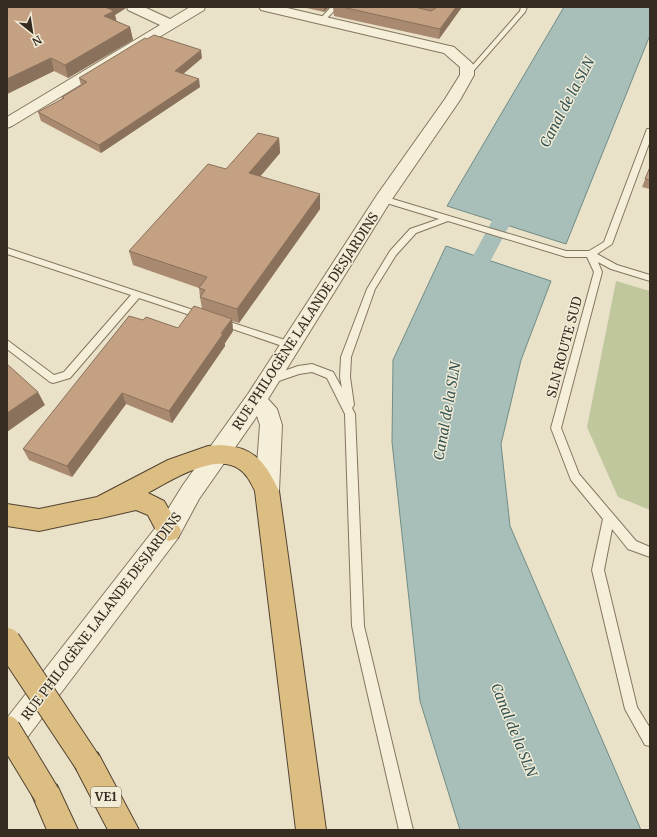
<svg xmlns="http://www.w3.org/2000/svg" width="657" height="837" viewBox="0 0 657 837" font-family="Merriweather,serif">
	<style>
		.green { fill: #c0c79d }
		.water { fill: #a8beb9; stroke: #708c86 }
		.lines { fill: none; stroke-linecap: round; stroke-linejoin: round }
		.canal { fill: #a8beb9; fill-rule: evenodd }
		.service-casing { stroke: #84755f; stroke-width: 2 }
		.minor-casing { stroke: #84755f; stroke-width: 2 }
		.tertiary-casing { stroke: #84755f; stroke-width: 2 }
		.trunk-casing { stroke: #524332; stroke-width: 2 }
		.service { fill: #f5efda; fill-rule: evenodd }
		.minor { fill: #f5efda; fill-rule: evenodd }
		.tertiary { fill: #f5efda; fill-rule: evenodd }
		.trunk { fill: #dcbe83; fill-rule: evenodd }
		.trunk-bridge-casing { stroke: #524332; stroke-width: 28; stroke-linecap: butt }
		.trunk-bridge { stroke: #dcbe83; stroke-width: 26 }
		.wall { fill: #a98a70 }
		.shaded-wall { fill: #89715b }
		.building { fill: #c4a182; stroke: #89715b }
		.labels { text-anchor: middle; stroke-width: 3; stroke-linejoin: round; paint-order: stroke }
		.shield { fill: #f2ecd7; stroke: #6e6658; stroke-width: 1 }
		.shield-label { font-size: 12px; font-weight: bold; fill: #362c21 }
		.street-label { font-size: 13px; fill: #362c21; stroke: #f2ecd7 }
		.water-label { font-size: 14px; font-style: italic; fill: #325454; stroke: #f2ecd7 }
	</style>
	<rect width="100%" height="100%" fill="#eae2c8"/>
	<path class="green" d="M616,281L650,291V510L618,497L587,427Z"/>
	<path class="water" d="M564,7H650V35L566,244L447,206Z
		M446,246L551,281L521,360L501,444L510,526L641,830H460L420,701L392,442L393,360Z"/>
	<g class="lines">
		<path class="canal" d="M516,189L523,191L526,195L479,282L480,287L476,292L469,294L462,292L458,287L459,282L506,195L509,191Z"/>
		<g class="service-casing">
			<path id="service" d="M331,7H338L323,22H319V20Z
				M521,7H527L525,12L469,76H465V74L520,11Z
				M647,129H650V141L612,244L597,254L617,265L650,275V281L611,269L598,262L602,272L561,428L579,474L636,541L650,547V557L628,549L612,529L604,570L637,707L650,728V746L645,745L625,709L592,570L603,519L571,480L551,428L594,272L587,257H566L448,221L416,233L396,255L375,289L351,357L350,377L354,405L352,408L355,414L364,626L413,830H399L352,626L345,414L327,378L312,372L299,374L270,384L267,383L265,380L267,377L298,366L312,364L333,372L342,388L340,377L341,357L367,289L390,251L410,229L439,219L380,201V197H386L566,251H589L604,242Z
				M7,248L205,314L207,316L202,319L139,298L70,378L53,383L50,382L7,349V340L54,375L64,372L131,295L7,254Z
				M221,319L294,343L296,345L291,349L218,324L216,322Z"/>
		</g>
		<g class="minor-casing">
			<path id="minor" d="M127,7H144L170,19L190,7H205L204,10L12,126L7,128V117L160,25L128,10Z"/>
		</g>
		<g class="tertiary-casing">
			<path id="tertiary" d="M259,7H283L454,47L472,63L474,66V75L460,100L390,202L268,399L277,409L282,425L279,491L275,498L267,501L259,498L255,491L260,425L257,416L199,499L178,538L17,751L7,755V718L160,522L183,485L248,394L377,195L445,99L460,75V67L444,53L261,10Z"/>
		</g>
		<g class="trunk-casing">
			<path id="trunk" d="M220,445C255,447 265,462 279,491L326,830H296L255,491C251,483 247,474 239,469C215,452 170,481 148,493L164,501L181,530L178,538L169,541L160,538L148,515L136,510L97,519H95L39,531L7,526V504L39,509L97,497L168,460L208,446Z
				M88,748L98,753L139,830H108L73,763L78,753Z
				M47,780L57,785L78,830H47L32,795L37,785Z"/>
		</g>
		<use href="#service" class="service"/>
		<use href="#minor" class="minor"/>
		<use href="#tertiary" class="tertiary"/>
		<use href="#trunk" class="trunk"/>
		<g class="trunk-bridge-casing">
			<path id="trunk-bridge" d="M7,641L88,763
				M7,729L47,795"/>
		</g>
		<use href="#trunk-bridge" class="trunk-bridge"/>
	</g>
	<path class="wall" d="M7,7H126V8L115,15L116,21L130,27L133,40L68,78L54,71L7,94Z
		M302,7H329L324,12Z
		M333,7H462L439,39L334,16Z
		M202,58L183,74L200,87L101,153L41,121L38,112L62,100V97L81,85L79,78Z
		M279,138L280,153L260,177L320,194V209L239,323L232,321L233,331L225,343V346L172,423L126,404L72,477L29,460L23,449L143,320L178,328L202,309L200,297L199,288L133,265L129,251L226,169Z
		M650,167V189L642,187Z"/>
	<path class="shaded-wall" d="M104,7H126V8L115,15L117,23L104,16Z
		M324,7H329L324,12Z
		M456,7H462L439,39L440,29Z
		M130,27L133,40L68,78L65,65Z
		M201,50L202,58L177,79L175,71Z
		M51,58L54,71L7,94V79Z
		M199,79L200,87L101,153L99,145Z
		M279,138L280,153L250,188L249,173Z
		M320,194V209L239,323L237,309Z
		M232,319L233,331L225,343V346L172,423L169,411Z
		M38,392L45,405L7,432V413Z
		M122,393L126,404L72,477L67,466Z"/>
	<path class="building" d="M7,7H105L114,11L104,16L130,27L65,65L51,58L7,79Z
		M342,7H415L431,11L436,8L435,7H456L440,29Z
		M154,35L201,50L175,71L199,79L99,145L38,112L64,98L62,97L87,82L79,78L145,38L147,39Z
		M258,133L279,138L249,173L320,194L237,309L200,297L205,290L199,288L207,277L129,251L208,164L226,169Z
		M650,167V180L645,179Z
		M194,306L232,319L221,333L223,334L169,411L122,393L67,466L23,449L129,316L143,320L146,317L178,328Z
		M7,364L38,392L7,413Z"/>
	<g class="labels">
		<rect class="shield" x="91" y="787" width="30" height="20" rx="3"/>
		<g class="shield-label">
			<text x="106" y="801">VE1</text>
		</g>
		<g class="street-label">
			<text transform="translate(305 321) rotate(-57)" y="5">RUE PHILOGÈNE LALANDE DESJARDINS</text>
			<text transform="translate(564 347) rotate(-75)" y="5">SLN ROUTE SUD</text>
			<text transform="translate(101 616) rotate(-53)" y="5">RUE PHILOGÈNE LALANDE DESJARDINS</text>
		</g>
		<g class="water-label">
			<text transform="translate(567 102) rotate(-62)" y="5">Canal de la SLN</text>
			<text transform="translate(447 411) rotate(-80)" y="5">Canal de la SLN</text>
			<text transform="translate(514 730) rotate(68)" y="5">Canal de la SLN</text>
		</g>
	</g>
	<rect width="657" height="837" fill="none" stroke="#362c21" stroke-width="16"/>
	<g transform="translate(32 32) rotate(150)" stroke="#f2ecd7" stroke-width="3" paint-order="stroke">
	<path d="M0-3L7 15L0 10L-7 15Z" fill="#362c21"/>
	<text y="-6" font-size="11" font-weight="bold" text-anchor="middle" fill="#362c21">N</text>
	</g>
</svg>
